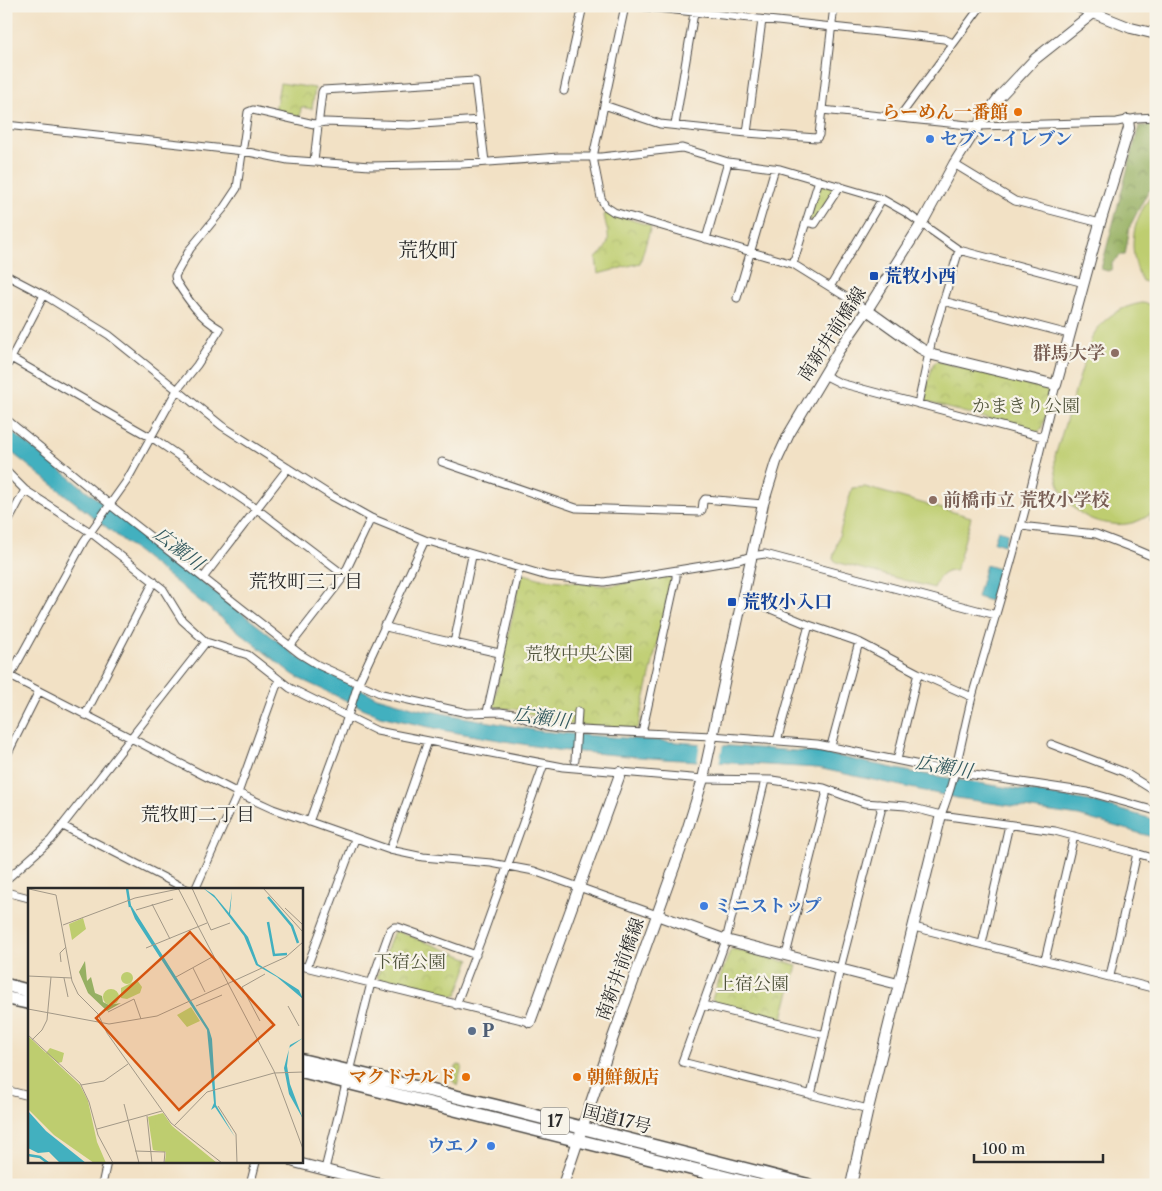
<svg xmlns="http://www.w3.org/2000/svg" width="1162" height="1191" viewBox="0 0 1162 1191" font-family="'Libre Caslon Text','Noto Serif JP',serif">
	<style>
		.grass { fill: #becd6f; stroke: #747c4d }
		.forest { fill: url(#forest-crowns); stroke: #606e46 }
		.park { fill: url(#park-crowns); stroke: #747c4d }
		.water { fill: #42b0bf; stroke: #366e75 }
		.pier { fill: #f2e1c5 }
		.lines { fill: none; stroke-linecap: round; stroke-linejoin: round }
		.street-casing { stroke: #494642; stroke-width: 9 }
		.secondary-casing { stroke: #494642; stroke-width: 12 }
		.highway-casing { stroke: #494642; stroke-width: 15 }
		.street { stroke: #fff; stroke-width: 7 }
		.secondary { stroke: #fff; stroke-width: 10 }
		.highway { stroke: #fff; stroke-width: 12 }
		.food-dot { fill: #e8710a; stroke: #f7f3e8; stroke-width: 2 }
		.shop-dot { fill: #3f7fe0; stroke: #f7f3e8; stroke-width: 2 }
		.transit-dot { fill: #1a4fb4; stroke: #f7f3e8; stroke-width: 2 }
		.education-dot { fill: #8d6e63; stroke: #f7f3e8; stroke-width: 2 }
		.service-dot { fill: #5c6f8a; stroke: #f7f3e8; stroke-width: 2 }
		.labels { text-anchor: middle; stroke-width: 4.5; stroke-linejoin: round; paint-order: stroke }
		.shield { fill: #f7f3e8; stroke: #686764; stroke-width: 1 }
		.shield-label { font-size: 16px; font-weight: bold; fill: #2b2b2b }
		.food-label { font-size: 18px; font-weight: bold; fill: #c56008; stroke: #f7f3e8; text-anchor: end }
		.shop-label { font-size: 18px; font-weight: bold; fill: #366cbe; stroke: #f7f3e8; text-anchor: start }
		.transit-label { font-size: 18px; font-weight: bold; fill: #164399; stroke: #f7f3e8; text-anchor: start }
		.street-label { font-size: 18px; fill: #2b2b2b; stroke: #f7f3e8 }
		.education-label { font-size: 18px; font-weight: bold; fill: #785e54; stroke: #f7f3e8; text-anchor: end }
		.park-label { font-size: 18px; fill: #50543c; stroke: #f7f3e8 }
		.service-label { font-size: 18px; font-weight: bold; fill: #4e5e75; stroke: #f7f3e8; text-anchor: start }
		.water-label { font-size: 19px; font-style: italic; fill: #335a5f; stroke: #f7f3e8 }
		.neighbourhood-label { font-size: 19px; fill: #2b2b2b; stroke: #f7f3e8 }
		.quarter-label { font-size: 20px; fill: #2b2b2b; stroke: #f7f3e8 }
		.inset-river { fill: none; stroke: #42b0bf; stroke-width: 2.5 }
		.inset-road { fill: none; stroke: #a29887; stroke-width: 1 }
		.view { fill: #d5540f; fill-opacity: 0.15; stroke: #d5540f; stroke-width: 2.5 }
		.inset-edge { fill: none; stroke: #2b2b2b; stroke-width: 2.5 }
	</style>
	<defs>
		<pattern id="forest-crowns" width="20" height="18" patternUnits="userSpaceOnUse" patternTransform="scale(1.25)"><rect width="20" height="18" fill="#96b062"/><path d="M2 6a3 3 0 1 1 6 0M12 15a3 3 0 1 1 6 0" fill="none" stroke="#7b8f51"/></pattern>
		<pattern id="park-crowns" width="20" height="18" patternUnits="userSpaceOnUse" patternTransform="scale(1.25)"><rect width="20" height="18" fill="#becd6f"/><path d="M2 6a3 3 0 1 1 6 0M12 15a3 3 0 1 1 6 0" fill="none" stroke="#a3b060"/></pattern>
	</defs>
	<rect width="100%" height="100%" fill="#f7f3e8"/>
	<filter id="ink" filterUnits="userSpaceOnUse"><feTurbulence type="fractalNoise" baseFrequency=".02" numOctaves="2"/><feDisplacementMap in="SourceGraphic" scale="10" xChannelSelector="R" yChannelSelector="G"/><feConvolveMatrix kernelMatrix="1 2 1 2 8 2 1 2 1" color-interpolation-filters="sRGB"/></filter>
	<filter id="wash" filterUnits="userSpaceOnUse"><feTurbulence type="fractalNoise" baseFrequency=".0096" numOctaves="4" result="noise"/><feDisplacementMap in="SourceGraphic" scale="20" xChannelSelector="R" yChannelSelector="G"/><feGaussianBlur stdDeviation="1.12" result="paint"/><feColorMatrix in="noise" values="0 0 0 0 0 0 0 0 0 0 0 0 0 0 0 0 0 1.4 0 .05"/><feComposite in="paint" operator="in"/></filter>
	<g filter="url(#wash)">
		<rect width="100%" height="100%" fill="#f2e1c5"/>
		<path class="grass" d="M1156,190V284L1142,281C1126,247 1132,218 1156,190Z
			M1142,303L1156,305V523L1150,521L1152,513C1140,522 1127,526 1112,524C1075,521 1053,492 1055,456L1092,337C1103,318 1119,307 1142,303Z
			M865,487L971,517L956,571C944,570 938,577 934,588L836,562L833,558L852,488Z
			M458,1065L462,1066L457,1086L453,1081L456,1067Z"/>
		<path class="forest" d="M1156,125V185L1147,193L1130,226L1125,255H1121L1112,263V269L1108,271L1101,269L1139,126Z"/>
		<path class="park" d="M280,83L315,88L312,109L301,107L300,117L275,111Z
			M820,183L835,188L816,220H809Z
			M607,212L651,226L640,263L598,274L596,258C614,242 608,237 604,215Z
			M937,361L1049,390L1052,395L1041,430L1037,432L926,402L924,398L933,364Z
			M524,574L542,579L608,586L668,576L672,580L638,727L635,729L552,723L515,709L497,708L493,704L521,577Z
			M397,931L470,959L457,995L450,996L379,979L377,977L393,933Z
			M734,949L797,965L782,1021L715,1003L712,999L730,951Z"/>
		<path class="water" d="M6,427L294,654L310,665L377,697L419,709L539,731L571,734L822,753L911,772L1089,801L1156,820V838L1079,816L957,798L818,768L664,759L557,750L447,731L380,716L302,680L291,673L6,448Z
			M998,530L1008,533L1004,545L994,542Z
			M986,565L999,569L990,601L977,597Z"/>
		<path class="pier" d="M700,742L723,744L719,765L697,763Z"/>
	</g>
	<g filter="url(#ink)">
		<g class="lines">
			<g class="street-casing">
				<path id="street" d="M625,6L593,157L601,198L605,206L614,212L793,264L867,310
					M638,6L944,39L953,43
					M564,91L583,6
					M604,105L660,124L747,133L817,138L819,135L834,6
					M822,110L978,126L1117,122L1137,118L1156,117
					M901,118L903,112L981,6
					M6,125L243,151L288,160L370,166L462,164L559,157H601L682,148L728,162L780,169L882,199L905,212L959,250L1084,283
					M675,125L694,13
					M747,133L762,20
					M314,161L322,92L323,90L475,81L485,162
					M954,164L1015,201L1100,223
					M806,222L815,224L840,186
					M706,239L728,162
					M793,264L819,180
					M6,275L44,295L109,335L222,426L330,495L371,518L425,540L547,576L604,582L739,560L751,556L765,554L996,615
					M830,287L882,199
					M737,298L775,168
					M943,301L1069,334
					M11,358L157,441L261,512L344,575
					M6,368L44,295
					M824,375L840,383L1043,437
					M918,404L932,339L959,250
					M6,419L114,508L300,654L318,665L382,694L467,713L500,712L514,714L546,727L558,729L712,736L817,744L954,772L1088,792L1156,811
					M442,462L576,508L699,512L702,510L703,502L705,499L763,504
					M6,471L25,490L90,532L163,589L182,620L206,642L248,655L290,688L377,731L563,767L703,779L772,780L824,788L864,803L906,806L941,815L1055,831L1129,851L1156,859
					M1021,525L1029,527L1096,534L1135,549L1156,558
					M6,526L25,490
					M203,578L288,468
					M742,597L809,625L859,642L918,673L972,697
					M384,625L390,628L419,635L499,653
					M454,643L472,556
					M290,646L342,579L371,518
					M6,674L238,793L273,809L390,850L423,857L491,863L534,871L657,915
					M10,676L84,541L126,482L177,390L197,365L220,329C200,318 188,300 176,281L175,276L190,249L223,209L237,188L248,112L253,110L314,124L325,122L409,125L480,120
					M487,712L519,569
					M85,715L154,581
					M642,733L676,578V571
					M777,741L809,625
					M1051,744L1124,772L1156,792
					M831,746L859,642
					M6,757L39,691
					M575,760L578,711
					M897,760L918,673
					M765,780L726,940L682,1062L868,1109
					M941,815C956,778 962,736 972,697C988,640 1006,583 1021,525C1034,479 1044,431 1056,385
					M309,822L348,716L358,684L425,540
					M63,826L188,890
					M390,850L428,741
					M6,880L51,840L206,642
					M195,890L238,793L276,687L280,681
					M6,892L29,898
					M914,927L1156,989
					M982,944L1009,825
					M786,955L826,795L824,788
					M1045,960L1074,836
					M301,966L530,1022
					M307,967L355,839
					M1110,976L1137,853
					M456,1005L482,937L544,764
					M703,1005L825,1035
					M6,1090L29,1096
					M811,1095L840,969L881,811L879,804
					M325,1169L371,983L390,930L394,927H398L476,955
					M102,1185L107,1162
					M250,1185L256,1162"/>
			</g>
			<g class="secondary-casing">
				<path id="secondary" d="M1076,6L1131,28L1156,34
					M867,310L920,348L933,355L1056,385L1100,223L1129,128L1128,120
					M657,915L726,940L898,984
					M530,1022L619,777V772
					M294,1162L384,1185
					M563,1185L611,1043L685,837L703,779L763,504L776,462L789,434L839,350L867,310L922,223L954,164L978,126L1000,96L1035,59L1102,6
					M851,1185L868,1109L941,815"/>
			</g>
			<g class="highway-casing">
				<path id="highway" d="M6,985L29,991
					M6,998L29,1003
					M301,1060L496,1106L808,1185
					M301,1071L756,1185"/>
			</g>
			<use href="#street" class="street"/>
			<use href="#secondary" class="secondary"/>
			<use href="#highway" class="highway"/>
		</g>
	</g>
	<g class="food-dot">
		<circle cx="1018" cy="112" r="5"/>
		<circle cx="466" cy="1077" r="5"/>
		<circle cx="577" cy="1077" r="5"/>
	</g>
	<g class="shop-dot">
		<circle cx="930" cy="139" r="5"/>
		<circle cx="704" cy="906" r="5"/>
		<circle cx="491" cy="1146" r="5"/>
	</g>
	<g class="transit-dot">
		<rect x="869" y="271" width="10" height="10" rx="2.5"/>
		<rect x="727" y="597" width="10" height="10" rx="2.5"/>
	</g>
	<g class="education-dot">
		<circle cx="1115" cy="353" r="5"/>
		<circle cx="933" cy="500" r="5"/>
	</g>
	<circle class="service-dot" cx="472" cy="1031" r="5"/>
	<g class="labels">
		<rect class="shield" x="541" y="1107.5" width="28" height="27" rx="4"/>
		<g class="shield-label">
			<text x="555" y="1127">17</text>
		</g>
		<g class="food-label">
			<text x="1008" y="118">らーめん一番館</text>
			<text x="456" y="1083">マクドナルド</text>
			<text x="587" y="1083" text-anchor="start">朝鮮飯店</text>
		</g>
		<g class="shop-label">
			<text x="940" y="145">セブン-イレブン</text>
			<text x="714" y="912">ミニストップ</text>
			<text x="481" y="1152" text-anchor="end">ウエノ</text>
		</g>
		<g class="transit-label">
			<text x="884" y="282">荒牧小西</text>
			<text x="742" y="608">荒牧小入口</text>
		</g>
		<g class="street-label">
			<text transform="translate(832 334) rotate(-57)" y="6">南新井前橋線</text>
			<text transform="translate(620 969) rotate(-70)" y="6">南新井前橋線</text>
			<text transform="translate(617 1119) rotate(14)" y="6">国道17号</text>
		</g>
		<g class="education-label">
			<text x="1105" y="359">群馬大学</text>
			<text x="943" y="506" text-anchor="start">前橋市立 荒牧小学校</text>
		</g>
		<g class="park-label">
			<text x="1026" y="412">かまきり公園</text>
			<text x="579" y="660">荒牧中央公園</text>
			<text x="410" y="968">下宿公園</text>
			<text x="753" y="990">上宿公園</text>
		</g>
		<g class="service-label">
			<text x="482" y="1037">P</text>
		</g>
		<g class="water-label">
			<text transform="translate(179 548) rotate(38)" y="7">広瀬川</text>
			<text transform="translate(542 717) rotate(8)" y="7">広瀬川</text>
			<text transform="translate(944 766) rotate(10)" y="7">広瀬川</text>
		</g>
		<g class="neighbourhood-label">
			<text x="306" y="588">荒牧町三丁目</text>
			<text x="198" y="821">荒牧町二丁目</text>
		</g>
		<g class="quarter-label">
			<text x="428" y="257">荒牧町</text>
		</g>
	</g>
	<g transform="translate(28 888)">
		<rect width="275" height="275" fill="#f2e1c5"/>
		<path d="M93 90a6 6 0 1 1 12 0a6 6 0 1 1-12 0ZM109,92L114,99L112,105L99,111L93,110V100ZM75 109a8 8 0 1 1 16 0a8 8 0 1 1-16 0ZM0,148L52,197L60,213L69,254L78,275H66L26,247L0,221ZM22,160L36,165L34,174L30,175L18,165Z" fill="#becd6f"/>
		<path d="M57,73L59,93L63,89L67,105L74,108L75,114L81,117L93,115L79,123L60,105L51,84Z" fill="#96b062"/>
		<path d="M55,30L58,41L44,52L41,36ZM163,119L172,133L159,139L149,127ZM135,225L144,238L189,275H137L139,264L125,262L120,229Z" fill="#becd6f"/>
		<path d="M131,226L146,240L141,259L142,275H137L138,264L125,262L124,241L128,240L127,230Z" fill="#becd6f"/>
		<path d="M175,0L186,7L201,25L204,3L202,26L220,49L230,76L271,102L275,111L249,89L228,77L216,48L187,10ZM99,11L181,141L184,151L188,217L207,249L187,219L183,222L186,215L179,142L107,31ZM275,150L261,160L259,178L262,196L275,231L261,206L256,180L262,157ZM0,223L18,243L58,275H32L21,264L10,265L0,260Z" fill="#42b0bf"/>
		<path class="inset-river" d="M99,0L102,19M240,9L264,38L270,55M240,34L246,67L259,66M0,267L12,269L20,275"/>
		<path class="inset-road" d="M150,0L246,183L275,261M164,0L183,42L202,35M235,0L275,44M1,1L28,7L44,93L50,106L70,126L79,145L143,235L194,275M124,16L142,51M257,20L275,37M108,22L145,11M35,37L107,10L155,0M118,60L179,35M33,74L32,65L38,59M165,80L177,104M0,88L44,90M148,89L186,68M36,90L40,109M168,118L194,107M260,118L271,138M0,121L81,136L129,128L258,69L275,54M80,124L106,111L113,131M232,133L214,99L237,86M0,147L52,195L61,214L70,247L85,275M4,152L14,142L19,132L23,89M246,185L275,184M53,197L76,193L100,176M96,216L111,275M190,218L208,246L209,275M119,228L124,275M146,238L179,204L246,185M69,241L134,223M107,263L137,264L136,275"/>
		<path class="view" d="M162,44L246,137L151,222L68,130Z"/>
		<rect width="275" height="275" class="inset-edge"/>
	</g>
	<rect width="1162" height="1191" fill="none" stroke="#f7f3e8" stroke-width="25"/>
	<path d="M974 1154v8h129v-8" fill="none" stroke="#2b2b2b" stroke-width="2.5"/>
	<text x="982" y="1154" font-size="15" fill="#2b2b2b" stroke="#f7f3e8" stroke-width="4" paint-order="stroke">100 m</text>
</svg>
